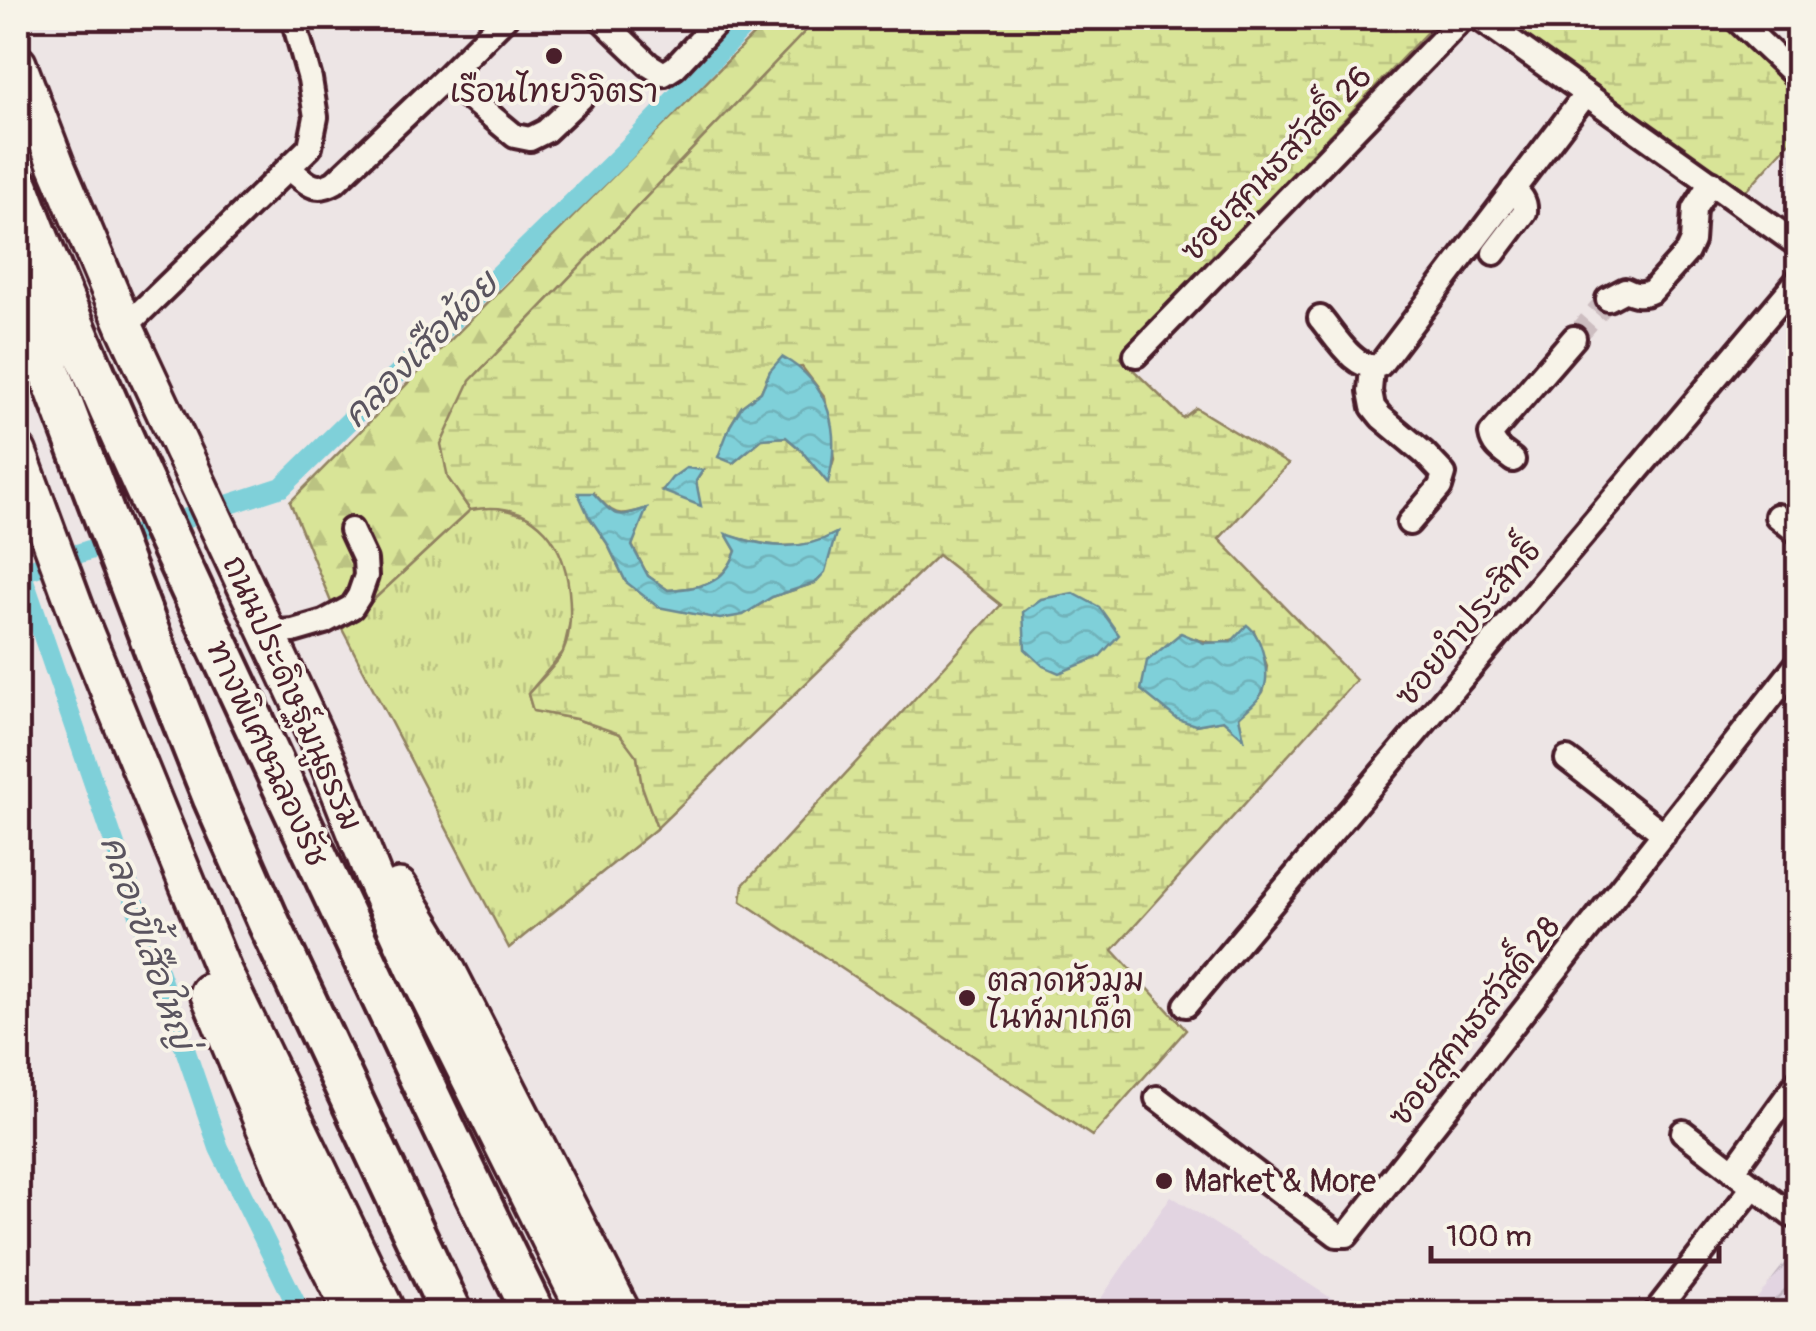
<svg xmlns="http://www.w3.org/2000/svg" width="1816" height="1331" viewBox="0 0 1816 1331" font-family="Pangolin,'Playpen Sans Thai',sans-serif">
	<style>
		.built { fill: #e2d4e1 }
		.industrial { fill: url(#industrial-furrows) }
		.grass { fill: url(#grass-tufts); stroke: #918261; stroke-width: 2.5 }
		.forest { fill: url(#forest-firs); stroke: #918261; stroke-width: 2.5 }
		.wetland { fill: url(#wetland-marsh); stroke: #918261; stroke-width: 2.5; fill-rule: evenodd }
		.water { fill: url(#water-waves); stroke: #6a8993; stroke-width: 2.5 }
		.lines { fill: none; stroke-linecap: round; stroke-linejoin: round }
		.canal { stroke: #7fd0d9; stroke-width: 20 }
		.minor-tunnel { stroke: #ccbdc0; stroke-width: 22; stroke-dasharray: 22 11; stroke-linecap: butt }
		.minor-casing { stroke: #4a1f2b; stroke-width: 30 }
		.primary-casing { stroke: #4a1f2b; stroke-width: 42 }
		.motorway-casing { stroke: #4a1f2b; stroke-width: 48 }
		.minor { stroke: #f7f3e8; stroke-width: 22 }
		.primary { stroke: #f7f3e8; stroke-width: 35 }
		.motorway { stroke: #f7f3e8; stroke-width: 40 }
		.poi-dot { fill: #4a1f2b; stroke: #f7f3e8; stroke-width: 4 }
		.labels { text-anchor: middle; stroke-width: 8; stroke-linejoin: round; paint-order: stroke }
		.poi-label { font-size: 32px; fill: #4a1f2b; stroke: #f7f3e8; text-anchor: start }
		.street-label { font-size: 32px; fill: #4a1f2b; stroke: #f7f3e8 }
		.water-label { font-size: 35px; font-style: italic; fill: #5a545f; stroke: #f7f3e8 }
	</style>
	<defs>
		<pattern id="industrial-furrows" width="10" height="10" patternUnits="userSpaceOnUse" patternTransform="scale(2.5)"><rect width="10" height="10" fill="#e2d4e1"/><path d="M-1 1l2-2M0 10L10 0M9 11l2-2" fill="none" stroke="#c3b6c1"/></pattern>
		<pattern id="grass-tufts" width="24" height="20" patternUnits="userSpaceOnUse" patternTransform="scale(2.5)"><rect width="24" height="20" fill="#d8e497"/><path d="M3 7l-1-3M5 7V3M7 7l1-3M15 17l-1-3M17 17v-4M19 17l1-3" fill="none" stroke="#bbc382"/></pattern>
		<pattern id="forest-firs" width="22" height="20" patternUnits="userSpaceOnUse" patternTransform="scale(2.5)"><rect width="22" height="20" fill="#d8e497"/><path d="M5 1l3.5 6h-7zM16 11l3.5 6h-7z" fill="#bbc382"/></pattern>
		<pattern id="wetland-marsh" width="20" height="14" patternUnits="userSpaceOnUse" patternTransform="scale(2.5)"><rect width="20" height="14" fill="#d8e497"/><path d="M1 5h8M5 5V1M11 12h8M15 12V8" fill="none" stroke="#bbc382"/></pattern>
		<pattern id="water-waves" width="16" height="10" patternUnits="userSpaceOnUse" patternTransform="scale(2.5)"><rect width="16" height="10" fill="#7fd0d9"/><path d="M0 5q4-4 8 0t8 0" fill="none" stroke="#6fb2ba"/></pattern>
	</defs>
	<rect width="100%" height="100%" fill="#ede5e5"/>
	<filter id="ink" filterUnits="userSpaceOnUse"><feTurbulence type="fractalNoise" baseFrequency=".01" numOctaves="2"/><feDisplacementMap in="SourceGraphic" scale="20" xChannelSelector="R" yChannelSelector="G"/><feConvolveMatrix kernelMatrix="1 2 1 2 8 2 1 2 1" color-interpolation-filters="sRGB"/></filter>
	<g filter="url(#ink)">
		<path class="built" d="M1171,1196L1342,1305V1313H1091Z"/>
		<path class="industrial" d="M1798,1245V1313H1746Z"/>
		<path class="grass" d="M491,506L528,516L551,534L567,568L572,613L563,652L528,694L533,711L576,719L620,734L637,756L642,786L657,828L509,948L342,629L470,510Z"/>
		<path class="forest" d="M770,18H818L470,381L448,478L470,510L342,629L290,502Z"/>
		<path class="wetland" d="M818,18H1440L1120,357L1183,418L1196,408L1288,464L1219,539L1356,680L1113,950L1186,1030L1092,1136L741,901L743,885L1001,605L938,555L657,828L642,786L637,757L620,734L576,719L533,711L528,694C538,682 557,665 563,652C571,635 571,609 569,591C563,534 529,499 470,510L448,478L441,444L470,381ZM802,367L825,397L834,459L827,482L800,449L786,437L762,439L733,463L730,426L742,406L761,392L770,371ZM703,471L696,481L700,505L662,490ZM594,493C614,515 616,518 645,509L632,545L648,576L668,590C701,588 724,585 736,551L727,535C763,546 801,553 835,534L815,583L772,597L743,615L626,582L607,543L588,515ZM1254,631L1267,666L1263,692L1239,717L1243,737L1223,720L1195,725L1180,634C1213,646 1223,646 1254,631Z
			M1502,18H1718L1798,94V133L1742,195L1627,114Z"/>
		<path class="water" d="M782,357C831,383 841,433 828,483L800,449L786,437L762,439L733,463L718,457L730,426L742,406L761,392L770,371Z
			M686,468L703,470L696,481L701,506L662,491L672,478Z
			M578,493H593C616,517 614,519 647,508L632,546L648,576L668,590C701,588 724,585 736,551L726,534C764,547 800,553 836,533L825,572L815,583L772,597L743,615L720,619L658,607L626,582L607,543L588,515Z
			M1073,593L1099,607L1119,635L1099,657L1059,673L1043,666L1025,649L1023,612L1041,599Z
			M1247,625C1262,636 1272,676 1262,693C1258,702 1246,710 1239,717L1244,739L1223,720L1195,725L1177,719L1141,690L1147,661L1181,633L1204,643L1231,642Z"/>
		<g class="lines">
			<path class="canal" d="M18,563L219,1148L301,1314
				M22,572L282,487L623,153L752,18"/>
			<path class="minor-tunnel" d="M1574,338L1608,299"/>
			<g class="minor-casing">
				<path id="minor" d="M600,18L649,65L664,74L675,67L721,18
					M1479,18L1798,245
					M1735,18L1798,78
					M445,78L515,136L530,139L546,131L581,98
					M290,169C306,182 314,194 335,182L445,78L505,18
					M1494,253L1525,212C1526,201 1521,196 1513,189
					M1608,299L1625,290C1635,295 1642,296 1652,291L1687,252L1692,241L1694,209L1711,182
					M1320,318C1334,334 1356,374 1380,365L1586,94
					M125,327L310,147L316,117L310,79L293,18
					M1136,355L1463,18
					M1372,368L1370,391L1373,407L1381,417L1424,453L1444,474L1440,487L1409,523
					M1513,460C1503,452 1493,447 1491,434L1574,338
					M1777,516L1798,533
					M268,633L293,631L324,622L352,607L359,596L366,576L365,560L351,530
					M1567,759L1664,834
					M1186,1005L1798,280
					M1157,1098L1337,1235H1347L1798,663
					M1683,1132L1791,1215
					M1733,1171L1798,1081
					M1654,1314L1754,1186"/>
			</g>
			<g class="primary-casing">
				<path id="primary" d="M18,64L56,164L125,327L329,765L373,876L415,969L587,1314
					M18,452L81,623L223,971L388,1314
					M399,887L436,948L623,1314
					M208,992L294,1198L353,1314"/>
			</g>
			<g class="motorway-casing">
				<path id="motorway" d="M18,187C84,361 164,530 243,699C338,904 434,1110 534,1314
					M18,288L161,665L214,798L269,923L452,1314"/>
			</g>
			<use href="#minor" class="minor"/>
			<use href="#primary" class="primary"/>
			<use href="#motorway" class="motorway"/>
		</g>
	</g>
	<g class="poi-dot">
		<circle cx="554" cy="56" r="10"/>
		<circle cx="967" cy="998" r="10"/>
		<circle cx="1164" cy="1181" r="10"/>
	</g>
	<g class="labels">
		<g class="poi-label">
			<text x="554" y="102" text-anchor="middle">เรือนไทยวิจิตรา</text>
			<text x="987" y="991">ตลาดหัวมุม<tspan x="987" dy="37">ไนท์มาเก็ต</tspan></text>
			<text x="1184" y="1192">Market &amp; More</text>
		</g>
		<g class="street-label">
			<text transform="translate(1276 163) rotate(-46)" y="11">ซอยสุคนธสวัสดิ์ 26</text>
			<text transform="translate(1468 622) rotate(-50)" y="11">ซอยขำประสิทธิ์</text>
			<text transform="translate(293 693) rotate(66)" y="11">ถนนประดิษฐ์มนูธรรม</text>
			<text transform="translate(268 753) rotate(65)" y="11">ทางพิเศษฉลองรัช</text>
			<text transform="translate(1474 1021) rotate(-52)" y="11">ซอยสุคนธสวัสดิ์ 28</text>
		</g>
		<g class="water-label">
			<text transform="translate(420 349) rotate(-45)" y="12">คลองเสือน้อย</text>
			<text transform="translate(148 942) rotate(71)" y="12">คลองขี้เสือใหญ่</text>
		</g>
	</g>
	<rect width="1816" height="1331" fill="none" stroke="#f7f3e8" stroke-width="60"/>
	<rect x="30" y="30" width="1756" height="1271" fill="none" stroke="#4a1f2b" stroke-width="4" filter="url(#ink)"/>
	<path d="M1431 1246v15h288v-15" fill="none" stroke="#4a1f2b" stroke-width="5"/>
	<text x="1446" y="1246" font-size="30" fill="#4a1f2b" stroke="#f7f3e8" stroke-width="8" paint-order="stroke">100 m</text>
</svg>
